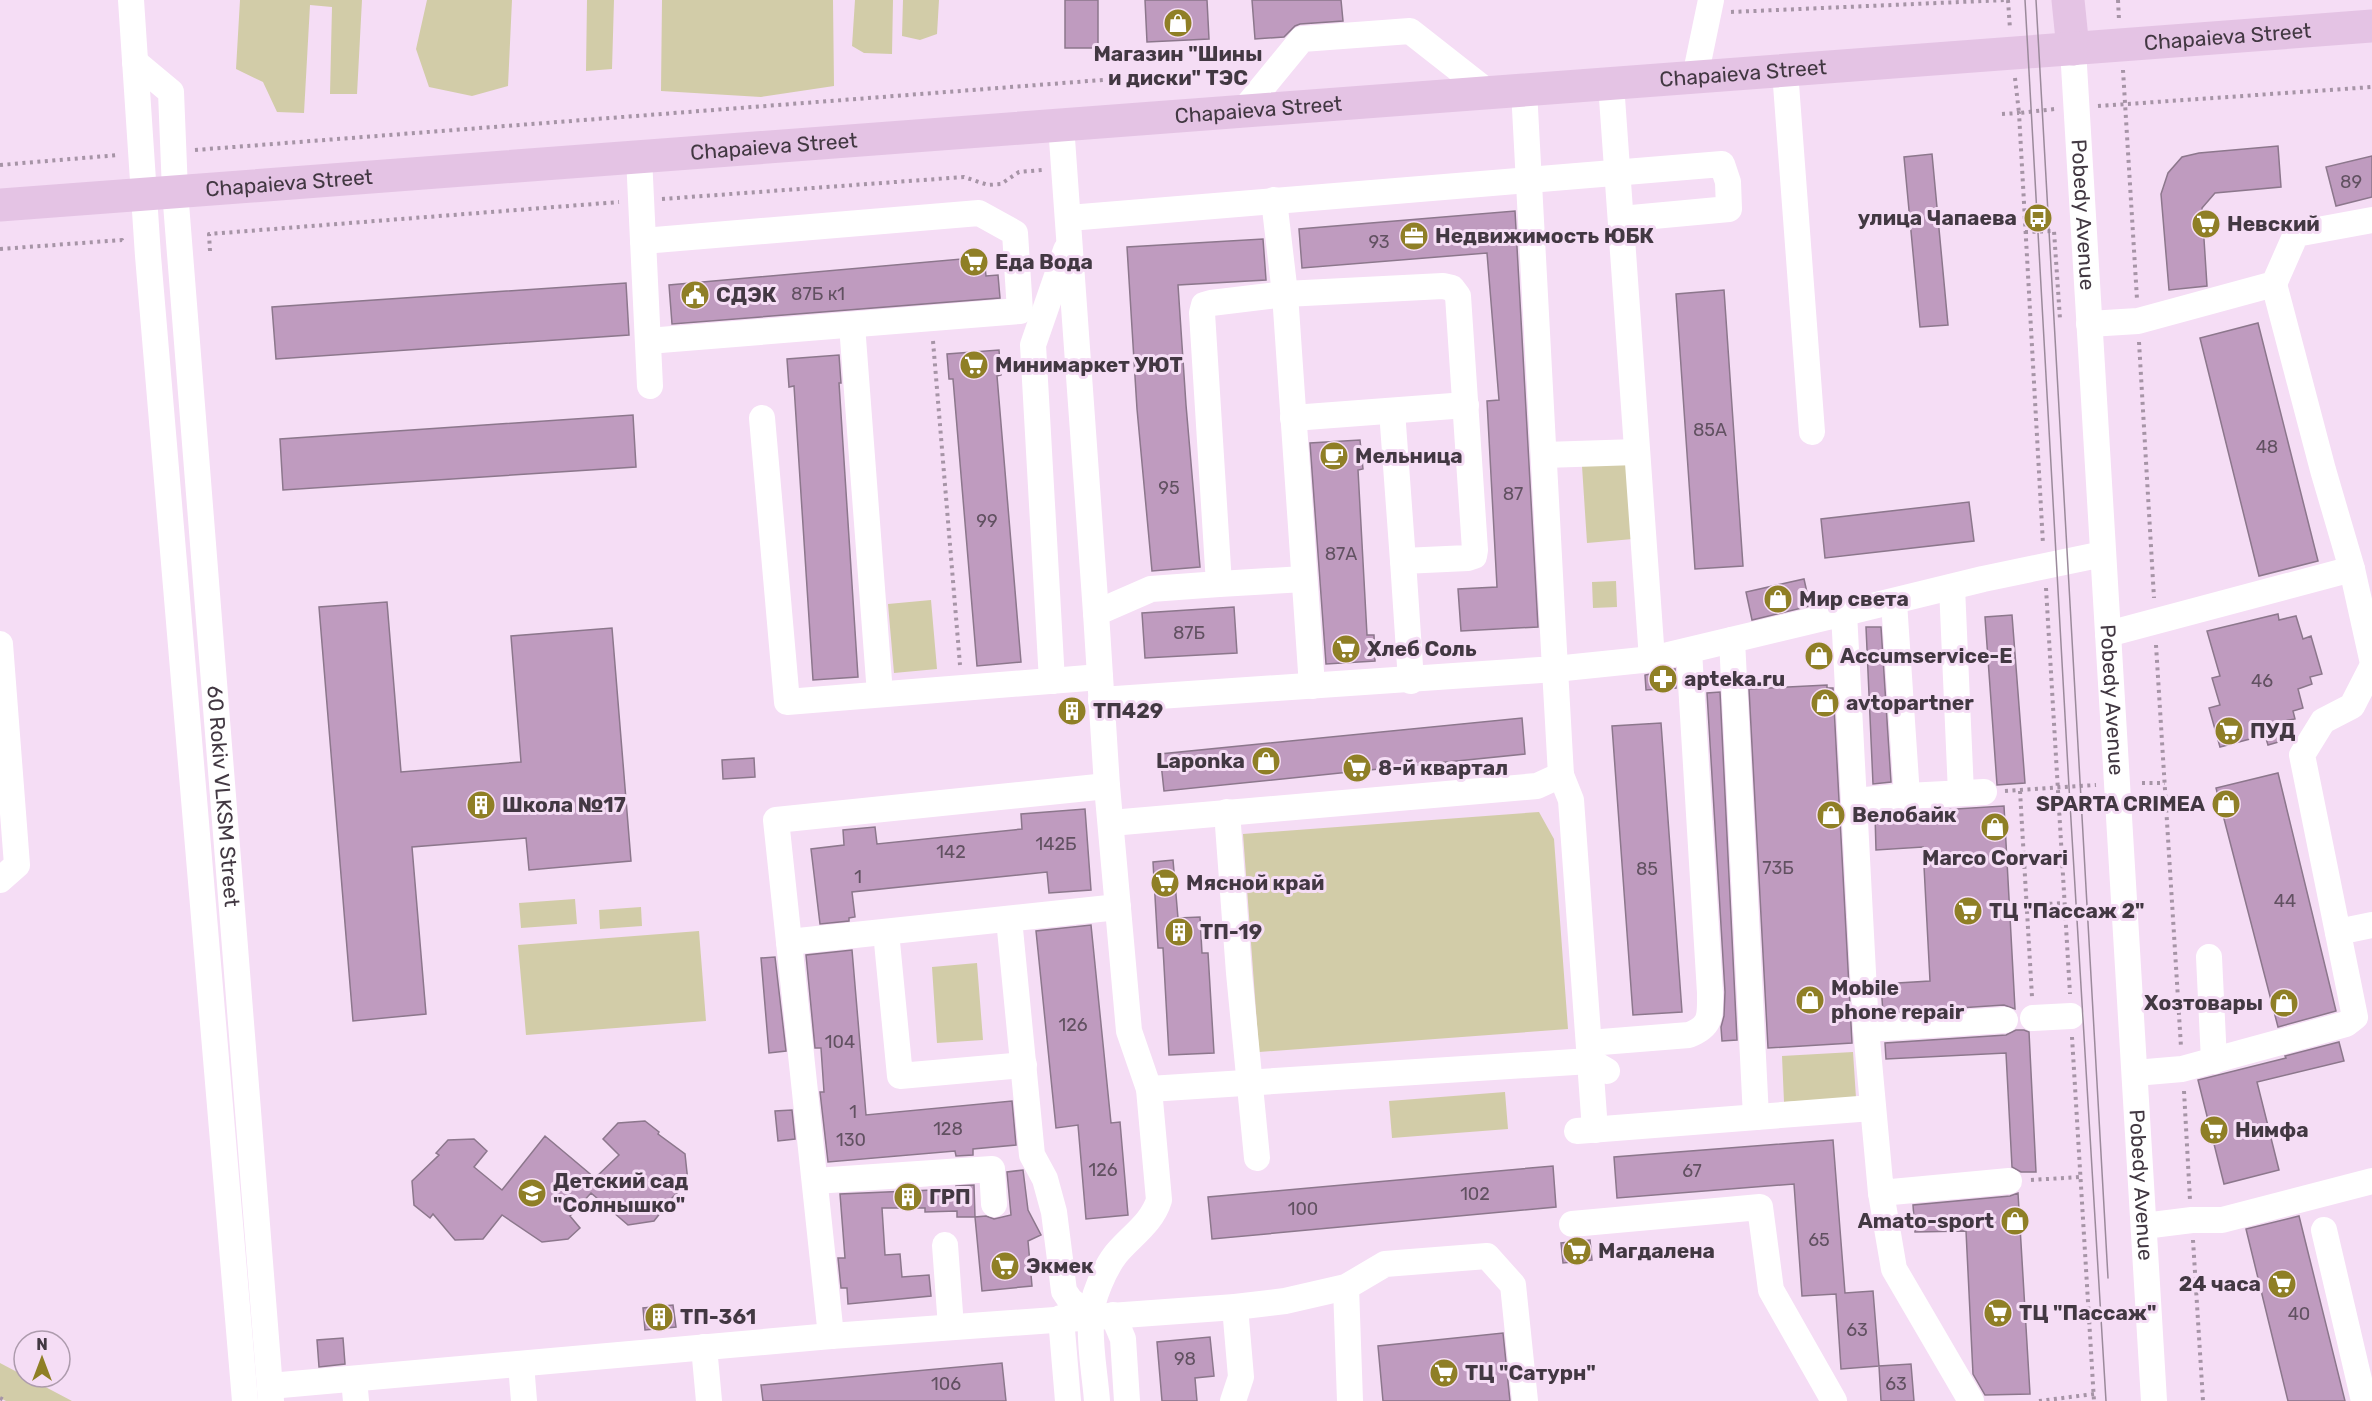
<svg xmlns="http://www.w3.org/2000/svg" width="2372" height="1401" viewBox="0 0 2372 1401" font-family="Rubik,sans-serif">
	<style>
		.green { fill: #d2cca8 }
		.building { fill: #bf9bbf; stroke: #8c778c; stroke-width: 1.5 }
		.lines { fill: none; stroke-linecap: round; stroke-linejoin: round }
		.path { stroke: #a694a6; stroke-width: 4; stroke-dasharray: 3 4.5; stroke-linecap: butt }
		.minor { stroke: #fff; stroke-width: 26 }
		.major { stroke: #e4c3e4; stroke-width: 33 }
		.tram { stroke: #9b8a9b; stroke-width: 1.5 }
		.labels { text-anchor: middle; stroke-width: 6; stroke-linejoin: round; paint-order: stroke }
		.number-label { font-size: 18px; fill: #615161 }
		.street-label { font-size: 21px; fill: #423842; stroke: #f5ddf5 }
		.poi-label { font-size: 21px; font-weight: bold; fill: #423842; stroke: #f5ddf5; text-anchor: start }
	</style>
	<rect width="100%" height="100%" fill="#f5ddf5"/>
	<path class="green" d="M240,0H362L357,94H330L332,7L310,5L304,113L277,112L263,82L236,69Z
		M427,0H512L508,86L472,96L429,87L416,49Z
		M587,0H614L612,69L586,71Z
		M662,0H833L834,86L761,97L661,91Z
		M855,0H893L892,54L864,53L852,46Z
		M903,0H939L937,34L920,40L902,36Z
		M1627,463L1633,539L1587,543L1582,466Z
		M1616,581L1617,607L1593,608L1592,582Z
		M931,600L937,669L894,673L888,604Z
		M1539,812L1554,839L1568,1029L1259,1052L1243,834Z
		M575,899L577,924L521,928L519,903Z
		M641,907L642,926L600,929L599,910Z
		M699,931L706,1021L526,1035L518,945Z
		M977,963L983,1040L937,1043L932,967Z
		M1853,1052L1856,1098L1784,1102L1782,1056Z
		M1505,1092L1508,1129L1392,1138L1389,1101Z
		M0,1363L72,1401H6L0,1398Z"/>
	<path class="building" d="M1065,0H1098V48H1065Z
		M1145,0H1207L1209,39L1147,42Z
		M1252,0H1341L1343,21L1300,24L1295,26L1284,37L1255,39Z
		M2278,146L2281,187L2215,193L2202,208L2207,286L2169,290L2161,194L2168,173L2182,157L2199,153Z
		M1932,154L1948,325L1920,327L1904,157Z
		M2372,156V197L2336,206L2326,167Z
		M1515,211L1538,627L1461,631L1458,589L1497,587L1487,401L1499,400L1487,253L1302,268L1299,229Z
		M1263,239L1266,280L1178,285L1186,405L1200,567L1152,571L1137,409L1127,247Z
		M984,257L986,276L998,275L1000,298L672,324L669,285Z
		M626,283L629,335L276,359L272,307Z
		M1724,290L1743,566L1695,569L1676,294Z
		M2258,323L2318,561L2259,576L2200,338Z
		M999,350L1001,375L997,376L1021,662L977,666L953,379H949L947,354Z
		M839,355L841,383H839L858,677L813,680L794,386L789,387L787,359Z
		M633,415L636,467L283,490L280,439Z
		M1360,440L1363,469L1358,470L1367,635H1374L1375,661L1326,664L1310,443Z
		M1969,502L1974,541L1825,558L1821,519Z
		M1804,579L1810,606L1752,620L1746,592Z
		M387,602L401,772L521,762L511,636L612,628L631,861L529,870L526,838L412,847L426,1014L353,1021L319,607Z
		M1234,607L1237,653L1145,658L1142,613Z
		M2278,614L2279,620L2296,616L2303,639L2311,636L2322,674L2310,677L2312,684L2298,689L2303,708L2293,711L2295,719L2284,721L2289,739L2268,745L2265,735L2220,747L2209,708L2220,705L2212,678L2220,676L2207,631Z
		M2012,615L2025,783L1997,785L1985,617Z
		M1866,627H1881L1891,782L1873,784Z
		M1675,669L1676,688L1646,690L1645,675Z
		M1827,685V688H1833L1852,1043L1768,1048L1749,689Z
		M1720,692L1737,1040L1722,1041L1721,1027L1724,1016L1725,992L1707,693Z
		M1522,718L1525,754L1164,791L1160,754Z
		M1661,723L1682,1012L1633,1015L1612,726Z
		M754,758L755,777L723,779L722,760Z
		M2278,773L2336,1011L2278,1027L2216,788Z
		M2004,806L2015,1009L2004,1005L1883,1013L1881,984L1930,981L1923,847L1876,850L1875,814Z
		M1085,809L1091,890L1049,893L1047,872L852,892L855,917L849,918V921L820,924L811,849L844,845L843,830L875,827L877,844L1022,829L1021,814Z
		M1173,860L1178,918L1200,917L1202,953H1208L1214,1053L1169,1055L1163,948H1158L1153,862Z
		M1091,925L1111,1123L1120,1122L1128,1215L1086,1219L1078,1125L1056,1128L1036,931Z
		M852,950L866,1115L1012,1101L1016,1145L973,1149V1155L956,1156L955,1151L828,1162L820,1092H824L821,1048H815L806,955Z
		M775,957L786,1051L769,1053L761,958Z
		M2016,1030H2024L2029,1032L2036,1172H2021L2012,1167L2006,1053L1886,1059L1885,1043L2006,1035Z
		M2339,1042L2344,1061L2257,1082L2279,1170L2224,1184L2198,1080L2286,1058L2285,1056Z
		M792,1110L795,1139L778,1141L775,1111Z
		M645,1121L659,1132L658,1134L685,1154L688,1182L671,1199L654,1221L628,1225L591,1193L570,1216L580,1228L568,1239L542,1242L502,1215L483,1239L455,1240L433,1214L430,1218L414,1205L412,1181L439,1155L436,1153L448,1140L474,1139L487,1151L474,1167L502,1190L545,1136L595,1178L619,1155L603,1139L618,1123Z
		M1833,1140L1845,1293L1873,1291L1879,1366L1841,1369L1836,1294L1802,1296L1794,1184L1617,1198L1614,1157Z
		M1553,1166L1556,1207L1212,1239L1208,1197Z
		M1023,1170L1028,1210L1041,1235L1028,1241L1032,1286L982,1291L975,1217L986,1216L994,1219L1011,1215L1007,1172Z
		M974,1185L975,1217H957V1211L925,1212V1208H882L885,1255L900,1254L902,1277L929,1275L931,1296L848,1304L847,1288H841L838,1258H845L840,1194L956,1189V1186Z
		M2018,1193L2030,1394L1985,1395L1973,1374L1966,1231L1915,1232L1913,1205L2010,1196Z
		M2299,1216L2345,1401H2288L2246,1229Z
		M1590,1240L1592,1260L1563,1263L1561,1243Z
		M673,1305L676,1327L645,1330L643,1308Z
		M1503,1333L1510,1401H1383L1378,1346Z
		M1210,1337L1214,1376L1195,1378L1197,1401H1162L1157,1342Z
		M343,1338L345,1364L319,1367L317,1340Z
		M1002,1363L1006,1401H763L761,1385Z
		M1911,1364L1914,1401H1881L1879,1366Z"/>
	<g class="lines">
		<path class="path" d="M2008,0L2010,29
			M2118,0L2119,20
			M1731,12L2006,0
			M2123,70L2137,299
			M2015,78L2019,113L2055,109
			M2098,106L2372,87
			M2002,114L2019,113L2043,544
			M195,150L1115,79
			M0,165L119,155
			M662,199L964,177L988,185L1001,184L1019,172L1042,170
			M2025,232L2054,231L2060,319
			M0,249L122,240L123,242
			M210,251L209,234L619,202
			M933,341L960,665
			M2139,342L2154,598
			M2046,588L2070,994
			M2156,645L2181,1047
			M2142,783H2165
			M2005,791L2096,785
			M2020,791L2032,997
			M2027,905L2064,903
			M2072,1037L2094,1401
			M2184,1091L2190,1200
			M2031,1180L2080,1177
			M2193,1240L2203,1401
			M0,1398L6,1401
			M2039,1401L2094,1394"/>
		<g class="minor">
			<path d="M131,0L148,256L245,1401"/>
			<path id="s1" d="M2073,49L2154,1401"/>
			<path id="s2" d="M135,62L171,92L175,191L271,1401"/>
			<path d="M1785,71L1812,432"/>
			<path d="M1695,77L1711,0"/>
			<path d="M1611,84L1652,659"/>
			<path d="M1243,111L1302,39L1410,31L1489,93"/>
			<path d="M1061,125L1096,613"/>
			<path d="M639,157L650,386"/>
			<path d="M1274,200L1285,294L1312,686"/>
			<path d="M1069,218L1722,164L1728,182L1729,209L1621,219"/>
			<path d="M643,241L979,213L1015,233L1020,311L648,341"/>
			<path d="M2274,284L2323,470L2352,569"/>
			<path d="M2089,324L2138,321L2274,284L2296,234L2372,220"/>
			<path d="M852,325L880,694"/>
			<path d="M1392,411L1403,561"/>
			<path d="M762,418L787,702L1100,677"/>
			<path d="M1293,418L1466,405"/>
			<path d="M1544,455L1637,452"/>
			<path d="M1219,584L1304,579"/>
			<path d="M1952,587L1961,793"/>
			<path d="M1894,602L1907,796"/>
			<path d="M1844,613L1983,579L2103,554"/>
			<path d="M2108,634L2352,569L2372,659"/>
			<path d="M1732,640L1756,1117"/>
			<path d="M0,644L17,865L0,880"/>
			<path d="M1052,681L1033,345L1066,250"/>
			<path d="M1101,700L1555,669L1524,90"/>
			<path d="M1561,775L1571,800L1595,1130"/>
			<path d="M1855,801L1907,796L1984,792"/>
			<path d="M1227,812L1239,973L1257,1158"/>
			<path d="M1111,823L1537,786L1561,775L1555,669L1652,659L1844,613L1866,1029L1881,1193L2009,1181"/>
			<path d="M1009,919L1032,1155L1045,1179L1054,1212L1064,1291L1070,1300L1091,1316"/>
			<path d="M886,932L900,1076L1024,1065"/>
			<path d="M2338,932L2372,925"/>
			<path d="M789,942L1118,907"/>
			<path d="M2209,957L2214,1061"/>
			<path d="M2033,1018L2071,1016"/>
			<path d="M1866,1029L2005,1020"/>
			<path d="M1589,1043L1689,1035C1712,1026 1710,1016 1710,993L1689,651"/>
			<path d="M2135,1073L2182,1069L2346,1024L2355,1017L2302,755L2323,721L2352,706L2372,667"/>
			<path d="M1149,1089L1590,1061L1607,1071"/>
			<path d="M1577,1131L1872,1108"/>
			<path d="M815,1181L992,1169L994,1204"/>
			<path d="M1881,1193L1894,1269L1971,1401"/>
			<path d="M1572,1224L1760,1207L1771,1290L1834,1401"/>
			<path d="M2144,1226L2192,1220H2222L2372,1181"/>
			<path d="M2324,1230L2364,1401"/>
			<path d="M945,1245L951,1327"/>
			<path d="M1346,1287L1350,1401"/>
			<path d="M1113,1315L1123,1339L1127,1401"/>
			<path d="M1061,1318L1068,1401"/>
			<path d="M831,1336L776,820L1107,786"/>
			<path d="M704,1347L709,1401"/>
			<path d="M521,1364L524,1401"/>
			<path d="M354,1379L356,1401"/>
			<path d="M270,1386L831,1336L1235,1307L1285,1301L1346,1287L1385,1264L1487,1256L1513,1285L1525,1401"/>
			<path d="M1097,1401C1095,1374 1089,1345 1091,1318C1091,1299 1105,1268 1116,1254C1131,1236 1152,1223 1159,1200L1149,1089L1129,1031L1107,786L1096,613L1151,589L1219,584L1202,313L1204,305L1211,303L1285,294L1443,286L1452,288L1458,296L1475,550L1474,556L1468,558L1403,561L1411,681"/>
			<path d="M1233,1401L1241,1377L1235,1307"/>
		</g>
		<g class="major">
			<path d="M2068,0L2073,49"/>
			<path id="s3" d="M0,205L2372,26"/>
		</g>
		<path class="tram" d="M2025,0L2069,787L2106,1401
			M2036,0L2108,1278"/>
	</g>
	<defs>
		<g id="shop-disc" transform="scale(1.5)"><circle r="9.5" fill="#8f7f26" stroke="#f5ddf5"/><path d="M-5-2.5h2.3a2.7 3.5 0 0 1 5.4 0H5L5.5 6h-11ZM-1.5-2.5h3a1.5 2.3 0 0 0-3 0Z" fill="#fff"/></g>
		<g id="bus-disc" transform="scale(1.5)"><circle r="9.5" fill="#8f7f26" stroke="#f5ddf5"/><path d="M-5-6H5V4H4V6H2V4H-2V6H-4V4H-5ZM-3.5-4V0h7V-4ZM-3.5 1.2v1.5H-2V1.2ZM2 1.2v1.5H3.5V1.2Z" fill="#fff"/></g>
		<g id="supermarket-disc" transform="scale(1.5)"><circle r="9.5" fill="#8f7f26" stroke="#f5ddf5"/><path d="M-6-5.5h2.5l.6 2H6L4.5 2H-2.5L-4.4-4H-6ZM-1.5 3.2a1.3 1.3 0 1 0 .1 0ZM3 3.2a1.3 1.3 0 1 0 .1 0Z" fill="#fff"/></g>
		<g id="office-disc" transform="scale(1.5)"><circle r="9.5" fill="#8f7f26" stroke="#f5ddf5"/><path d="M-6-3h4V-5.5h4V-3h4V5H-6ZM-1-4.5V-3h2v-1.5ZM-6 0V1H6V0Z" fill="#fff"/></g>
		<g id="civic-disc" transform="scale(1.5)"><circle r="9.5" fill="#8f7f26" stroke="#f5ddf5"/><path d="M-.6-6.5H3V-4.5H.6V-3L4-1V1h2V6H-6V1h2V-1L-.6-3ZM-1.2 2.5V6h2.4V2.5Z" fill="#fff"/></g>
		<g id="cafe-disc" transform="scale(1.5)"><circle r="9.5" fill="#8f7f26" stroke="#f5ddf5"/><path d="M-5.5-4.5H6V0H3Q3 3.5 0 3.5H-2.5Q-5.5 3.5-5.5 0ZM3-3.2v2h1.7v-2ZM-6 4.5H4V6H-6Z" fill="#fff"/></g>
		<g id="pharmacy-disc" transform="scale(1.5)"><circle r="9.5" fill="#8f7f26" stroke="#f5ddf5"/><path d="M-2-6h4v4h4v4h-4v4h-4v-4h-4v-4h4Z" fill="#fff"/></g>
		<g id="building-disc" transform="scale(1.5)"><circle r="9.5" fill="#8f7f26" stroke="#f5ddf5"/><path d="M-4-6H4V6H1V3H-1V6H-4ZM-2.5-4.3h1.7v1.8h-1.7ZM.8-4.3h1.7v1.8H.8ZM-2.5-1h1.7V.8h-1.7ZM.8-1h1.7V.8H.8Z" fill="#fff"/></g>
		<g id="school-disc" transform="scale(1.5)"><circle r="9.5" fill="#8f7f26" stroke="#f5ddf5"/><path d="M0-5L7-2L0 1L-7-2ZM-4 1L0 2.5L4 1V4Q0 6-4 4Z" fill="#fff"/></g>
	</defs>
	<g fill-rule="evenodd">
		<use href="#shop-disc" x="1178" y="23"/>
		<use href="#bus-disc" x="2038" y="218"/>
		<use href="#supermarket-disc" x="2206" y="224"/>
		<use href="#office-disc" x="1414" y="236"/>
		<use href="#supermarket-disc" x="974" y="262"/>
		<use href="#civic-disc" x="695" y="295"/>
		<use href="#supermarket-disc" x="974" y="365"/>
		<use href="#cafe-disc" x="1334" y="456"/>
		<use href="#shop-disc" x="1778" y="599"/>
		<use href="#supermarket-disc" x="1346" y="649"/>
		<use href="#shop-disc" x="1819" y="656"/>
		<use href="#pharmacy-disc" x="1663" y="679"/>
		<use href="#shop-disc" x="1825" y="703"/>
		<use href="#building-disc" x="1072" y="711"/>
		<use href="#supermarket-disc" x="2229" y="731"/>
		<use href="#shop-disc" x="1266" y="761"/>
		<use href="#supermarket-disc" x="1357" y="768"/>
		<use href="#shop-disc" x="2226" y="804"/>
		<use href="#building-disc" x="481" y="805"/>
		<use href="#shop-disc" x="1831" y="815"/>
		<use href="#shop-disc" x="1995" y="827"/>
		<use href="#supermarket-disc" x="1165" y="883"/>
		<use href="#supermarket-disc" x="1968" y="911"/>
		<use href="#building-disc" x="1179" y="932"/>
		<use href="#shop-disc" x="1810" y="1000"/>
		<use href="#shop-disc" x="2284" y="1003"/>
		<use href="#supermarket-disc" x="2214" y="1130"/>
		<use href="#school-disc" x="532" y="1193"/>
		<use href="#building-disc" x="908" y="1197"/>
		<use href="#shop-disc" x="2015" y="1221"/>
		<use href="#supermarket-disc" x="1577" y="1251"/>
		<use href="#supermarket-disc" x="1005" y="1266"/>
		<use href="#supermarket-disc" x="2282" y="1284"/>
		<use href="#supermarket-disc" x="1998" y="1313"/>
		<use href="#building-disc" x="659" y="1317"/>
		<use href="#supermarket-disc" x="1444" y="1373"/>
	</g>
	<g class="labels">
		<g class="number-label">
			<text x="2351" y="188">89</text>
			<text x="1379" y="248">93</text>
			<text x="818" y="300">87Б к1</text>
			<text x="1710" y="436">85А</text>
			<text x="2267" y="453">48</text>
			<text x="1169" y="494">95</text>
			<text x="1513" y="500">87</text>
			<text x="987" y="527">99</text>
			<text x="1341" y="560">87А</text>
			<text x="1189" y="639">87Б</text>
			<text x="2262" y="687">46</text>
			<text x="1056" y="850">142Б</text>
			<text x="951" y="858">142</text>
			<text x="1778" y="874">73Б</text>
			<text x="1647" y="875">85</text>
			<text x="858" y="883">1</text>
			<text x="2285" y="907">44</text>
			<text x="1073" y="1031">126</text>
			<text x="840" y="1048">104</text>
			<text x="853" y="1118">1</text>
			<text x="948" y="1135">128</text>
			<text x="851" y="1146">130</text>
			<text x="1103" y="1176">126</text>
			<text x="1692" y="1177">67</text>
			<text x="1475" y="1200">102</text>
			<text x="1303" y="1215">100</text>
			<text x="1819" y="1246">65</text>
			<text x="2299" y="1320">40</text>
			<text x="1857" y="1336">63</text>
			<text x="1185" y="1365">98</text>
			<text x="946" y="1390">106</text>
			<text x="1896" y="1390">63</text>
		</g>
		<g class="street-label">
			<text dy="7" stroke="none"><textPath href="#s3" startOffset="2234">Chapaieva Street</textPath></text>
			<text dy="7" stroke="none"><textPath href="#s3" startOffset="1748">Chapaieva Street</textPath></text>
			<text dy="7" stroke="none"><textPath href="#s3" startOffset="1262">Chapaieva Street</textPath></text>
			<text dy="7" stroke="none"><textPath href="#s3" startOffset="776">Chapaieva Street</textPath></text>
			<text dy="7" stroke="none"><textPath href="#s3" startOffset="290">Chapaieva Street</textPath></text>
			<text dy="7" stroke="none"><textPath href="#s1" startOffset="166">Pobedy Avenue</textPath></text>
			<text dy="7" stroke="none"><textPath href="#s1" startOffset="652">Pobedy Avenue</textPath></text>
			<text dy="7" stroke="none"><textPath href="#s2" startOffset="753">60 Rokiv VLKSM Street</textPath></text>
			<text dy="7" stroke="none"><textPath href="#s1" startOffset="1138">Pobedy Avenue</textPath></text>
		</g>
		<g class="poi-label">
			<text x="1178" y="61" text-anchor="middle">Магазин "Шины<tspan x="1178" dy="24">и диски" ТЭС</tspan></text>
			<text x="2017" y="225" text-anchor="end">улица Чапаева</text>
			<text x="2227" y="231">Невский</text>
			<text x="1435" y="243">Недвижимость ЮБК</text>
			<text x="995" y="269">Еда Вода</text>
			<text x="716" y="302">СДЭК</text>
			<text x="995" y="372">Минимаркет УЮТ</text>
			<text x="1355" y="463">Мельница</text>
			<text x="1799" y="606">Мир света</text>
			<text x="1367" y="656">Хлеб Соль</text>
			<text x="1840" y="663">Accumservice-E</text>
			<text x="1684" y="686">apteka.ru</text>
			<text x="1846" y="710">avtopartner</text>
			<text x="1093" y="718">ТП429</text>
			<text x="2250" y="738">ПУД</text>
			<text x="1245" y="768" text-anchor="end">Laponka</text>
			<text x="1378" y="775">8-й квартал</text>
			<text x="2205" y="811" text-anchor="end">SPARTA CRIMEA</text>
			<text x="502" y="812">Школа №17</text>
			<text x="1852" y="822">Велобайк</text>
			<text x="1995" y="865" text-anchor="middle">Marco Corvari</text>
			<text x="1186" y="890">Мясной край</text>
			<text x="1989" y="918">ТЦ "Пассаж 2"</text>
			<text x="1200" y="939">ТП-19</text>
			<text x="1831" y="995">Mobile<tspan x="1831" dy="24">phone repair</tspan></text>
			<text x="2263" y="1010" text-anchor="end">Хозтовары</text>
			<text x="2235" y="1137">Нимфа</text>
			<text x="553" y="1188">Детский сад<tspan x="553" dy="24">"Солнышко"</tspan></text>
			<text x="929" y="1204">ГРП</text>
			<text x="1994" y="1228" text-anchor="end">Amato-sport</text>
			<text x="1598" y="1258">Магдалена</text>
			<text x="1026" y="1273">Экмек</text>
			<text x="2261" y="1291" text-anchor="end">24 часа</text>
			<text x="2019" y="1320">ТЦ "Пассаж"</text>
			<text x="680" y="1324">ТП-361</text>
			<text x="1465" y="1380">ТЦ "Сатурн"</text>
		</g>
	</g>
	<g transform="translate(42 1359)"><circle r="28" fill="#f5ddf5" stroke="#ad9bad" stroke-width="1.5"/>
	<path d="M0-4.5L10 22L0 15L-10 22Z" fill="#8f7f26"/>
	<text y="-9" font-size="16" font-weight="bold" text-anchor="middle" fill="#423842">N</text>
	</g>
</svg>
